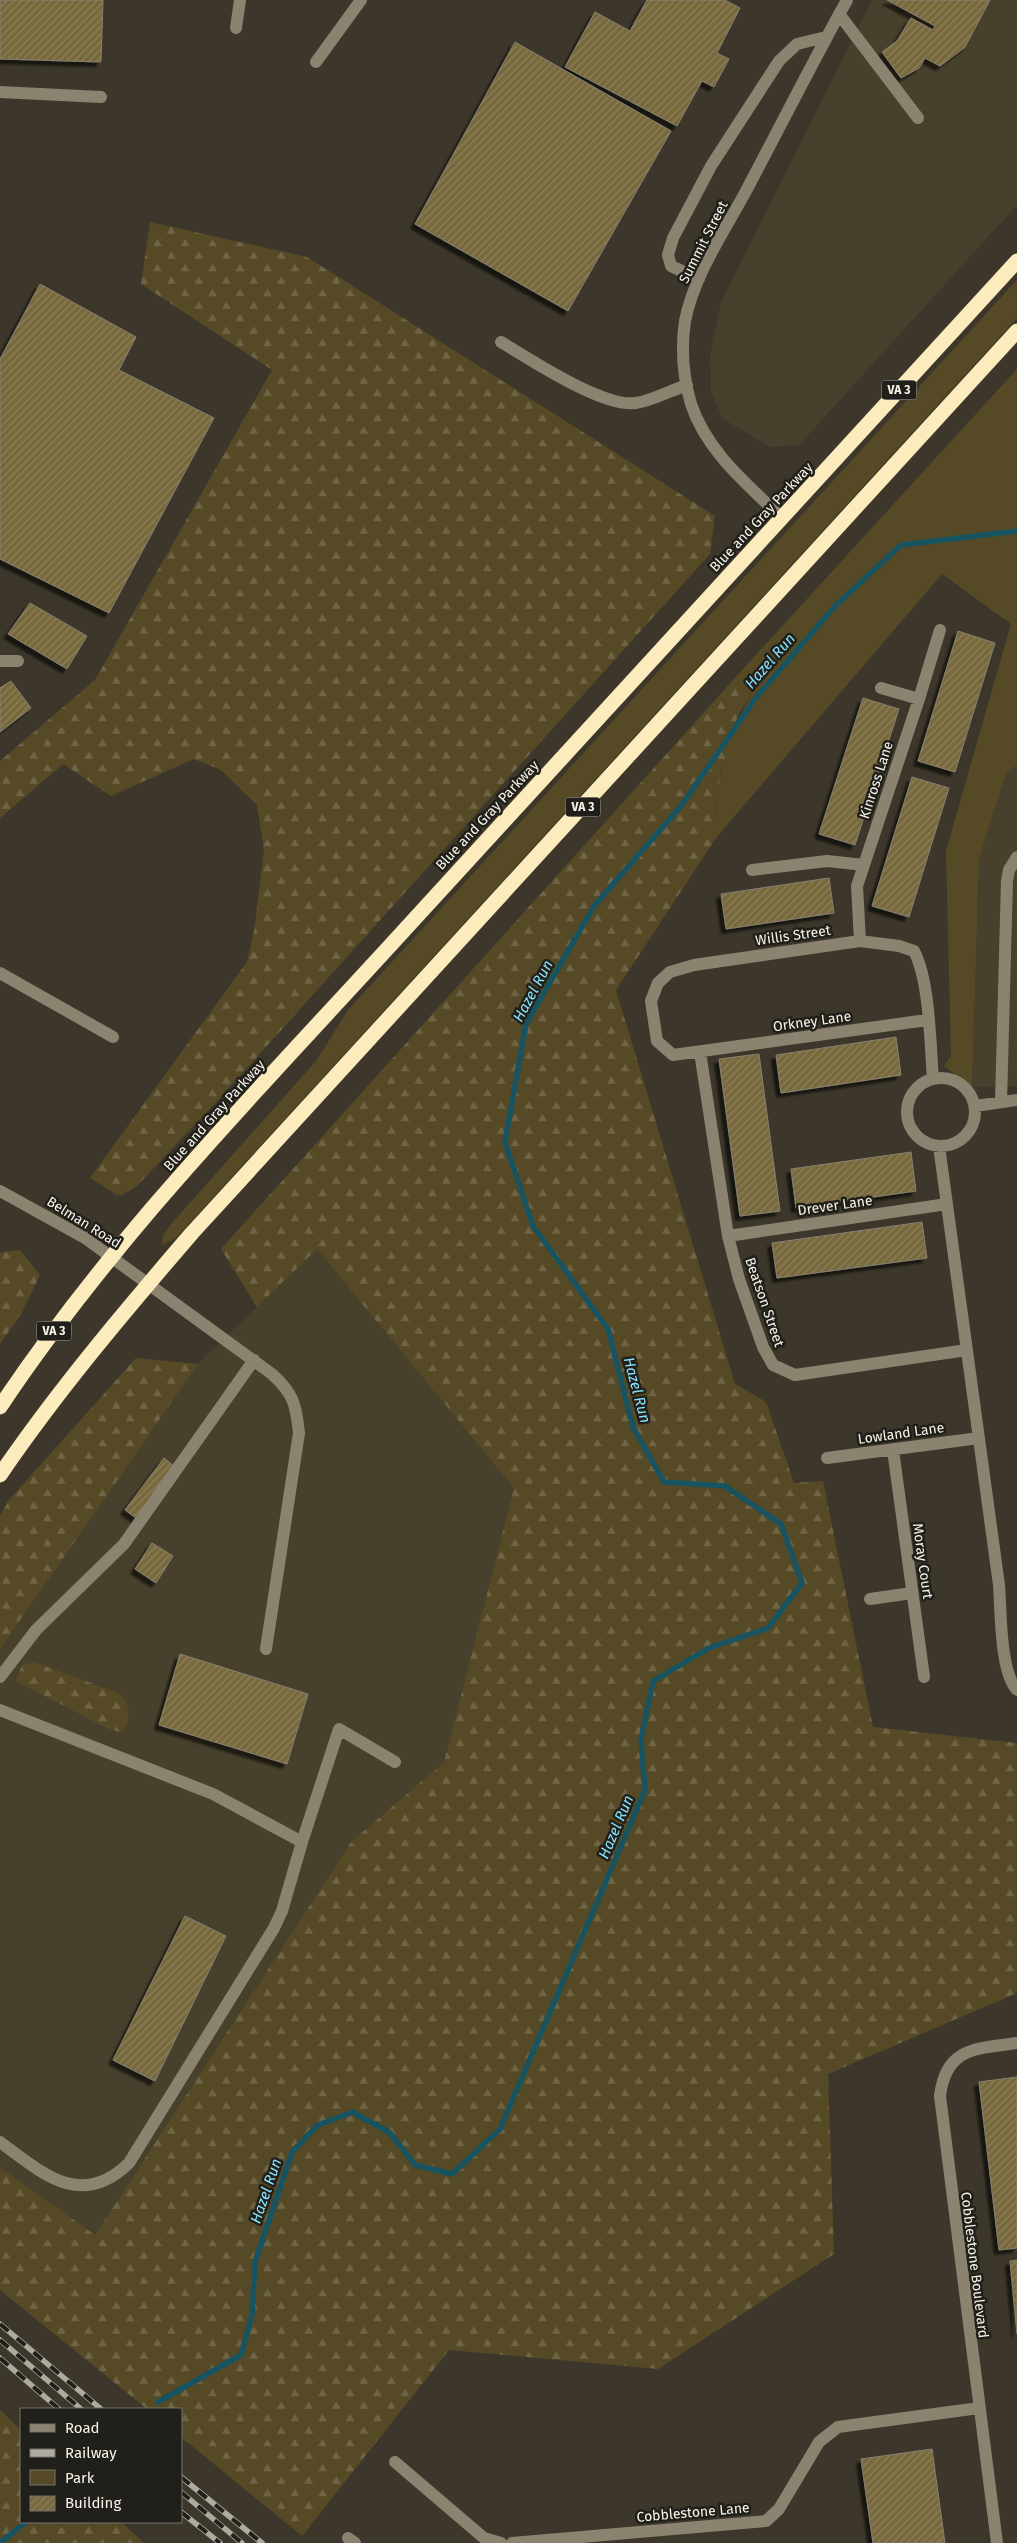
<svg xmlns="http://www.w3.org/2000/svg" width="1017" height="2543" viewBox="0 0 1017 2543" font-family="'Fira Sans',sans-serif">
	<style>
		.built { fill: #47402c }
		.green { fill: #564a26 }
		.forest { fill: url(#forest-firs) }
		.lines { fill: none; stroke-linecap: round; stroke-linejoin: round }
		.stream { stroke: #175361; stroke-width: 5.5 }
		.building { fill: url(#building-hatch); stroke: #878172; filter: url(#shadow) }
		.minor { stroke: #8a8370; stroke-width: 12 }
		.highway { stroke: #fcecbd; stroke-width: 15 }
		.rail-casing { stroke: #adaa9f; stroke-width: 5.5 }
		.rail { stroke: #211f19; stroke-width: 4; stroke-dasharray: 11; stroke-linecap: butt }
		.labels { text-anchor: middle; stroke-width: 5; stroke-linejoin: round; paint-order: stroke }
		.shield { fill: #211f19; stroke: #b6b4ac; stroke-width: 1 }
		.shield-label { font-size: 12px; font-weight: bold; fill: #f6f4eb }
		.street-label { font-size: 14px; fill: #f6f4eb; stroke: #211f19 }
		.water-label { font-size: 15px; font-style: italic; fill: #87e2fb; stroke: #211f19 }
	</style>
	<defs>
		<pattern id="forest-firs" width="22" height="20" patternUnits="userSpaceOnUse" patternTransform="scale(1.25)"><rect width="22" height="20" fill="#564a26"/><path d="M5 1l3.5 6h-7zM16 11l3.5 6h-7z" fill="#6f6546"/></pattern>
		<pattern id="building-hatch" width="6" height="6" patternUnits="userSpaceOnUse" patternTransform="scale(1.25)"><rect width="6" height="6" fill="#78693e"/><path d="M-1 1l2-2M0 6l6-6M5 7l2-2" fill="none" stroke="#8c7f5a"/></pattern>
		<filter id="shadow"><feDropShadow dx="-4.5" dy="4.5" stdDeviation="1" flood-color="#0009"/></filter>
	</defs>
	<rect width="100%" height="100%" fill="#3c372a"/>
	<path class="built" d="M872,0H1017V205L799,445L771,447L723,419L711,393L710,356L721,302Z
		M1017,765V1086L972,1087L979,859L1006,772Z
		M317,1249L514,1488L444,1762L351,1842L95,2235L0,2167V1649L189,1372Z"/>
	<path class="green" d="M1017,280V318L176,1238L162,1245L163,1235L172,1223L316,1061L348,1010Z
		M1017,369V765L1006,773L979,859L972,1087L944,1066L951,1056L946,851L1011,624L942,574L716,838C715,778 725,737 757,685L753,675L743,669Z"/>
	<path class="forest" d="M150,222L307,257L715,516L710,554L219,1099L137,1186L122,1195H117L90,1178L247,962L254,931L264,850L257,805L221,770L194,759L111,796L63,764L0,818V761L95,680L272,370L141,284Z
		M743,669L753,675L757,685L738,715L721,770L716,806V838L616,990L735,1384L766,1402L794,1483L823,1481L873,1727L1017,1743V1993L828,2074L834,2254L658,2369L449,2350L302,2536L181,2437V2409H147L0,2290V2167L95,2235L351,1842L444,1762L514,1488L317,1249L257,1307L221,1249Z
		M20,1250L40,1275L21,1314L0,1344V1254L2,1252Z
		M136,1358L198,1364L0,1649V1516L9,1500Z
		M34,1662L118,1693C130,1703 130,1714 125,1728L119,1732L109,1729L16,1681L22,1665Z
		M0,2410L21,2430V2522H121L144,2543H0Z"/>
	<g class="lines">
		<path class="stream" d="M158,2402L241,2355L252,2315L255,2262L292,2152L318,2125L353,2112L390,2133L415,2165L452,2174L500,2129L645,1790L641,1740L653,1681L709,1648L768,1628L802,1583L781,1524L725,1486L664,1482L633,1427L608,1329L533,1226L505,1142L526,1024L594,906L681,806L755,699L835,606L901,545L1017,531
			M0,2543L26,2522"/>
	</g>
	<path class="building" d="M0,0H103L101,62L0,59Z
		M647,0H725L740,8L717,53L729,59L714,87L702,81L677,126L565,67L595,12L630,31Z
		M887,0H990L965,47L940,66L925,58L919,68L901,78L882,52L897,41L911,18L933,30L935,26Z
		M515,42L671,131L568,311L415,224Z
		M40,284L136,337L119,370L214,418L109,613L0,559V359Z
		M30,603L87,636L67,669L8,634Z
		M958,631L995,643L955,772L918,761Z
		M11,681L31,708L0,732V688Z
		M863,698L899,709L855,845L819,834Z
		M912,777L949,788L909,917L872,906Z
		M829,878L834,913L726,929L721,894Z
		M896,1037L901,1075L781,1093L776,1055Z
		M759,1054L780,1211L740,1216L719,1059Z
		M911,1152L916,1191L796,1208L791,1169Z
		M922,1222L927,1258L777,1278L772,1243Z
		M164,1458L174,1466L136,1518L125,1510Z
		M152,1543L173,1556L156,1583L135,1569Z
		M180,1654L308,1694L287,1764L159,1725Z
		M185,1916L226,1936L155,2081L113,2060Z
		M1017,2077V2248L999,2250L979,2082Z
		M1017,2260V2334L1010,2261Z
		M932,2449L945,2543H873L861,2459Z"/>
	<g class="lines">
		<path class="minor" d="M839,14L918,118
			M236,28L240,0
			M316,62L361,0
			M0,92L101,97
			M699,279L671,266L668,255L673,238L711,166L779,61L797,44L826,37
			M501,342C530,359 603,408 636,403C651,401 672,390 687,385
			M782,518C747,484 707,452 691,404C683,377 681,348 685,321C694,275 724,232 746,191C780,127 812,63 847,0
			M0,661H18
			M881,688L919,699
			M752,870L827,861L864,865
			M860,941L857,886L919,699L940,630
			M0,973L113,1037
			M927,1020L673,1055L657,1041L651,1001L658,983L670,972L694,965L860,941L899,946L914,951C930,982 930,1043 933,1079
			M700,1052L728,1236L739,1279L763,1347L773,1365L795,1375L967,1350
			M907 1112a34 34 0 1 1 68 0a34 34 0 1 1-68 0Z
			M1001,1102L1007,881L1009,870L1017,857
			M975,1106L1017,1100
			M939,1146L999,1585C1001,1611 1000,1672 1017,1690
			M0,1191L85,1238L272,1374C294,1394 296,1405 299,1433L266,1649
			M728,1236L947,1204
			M893,1450L924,1677
			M827,1458L979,1438
			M870,1599L912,1593
			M0,1677L36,1630L124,1544L254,1360
			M0,1710L213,1794L302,1842L282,1911L274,1928L129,2163C81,2210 42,2173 0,2142
			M302,1842L339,1729L395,1762
			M395,2462L484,2538L501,2543
			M348,2538L355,2543
			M512,2543L766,2521L779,2509L819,2442L838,2427L979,2408
			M997,2543L940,2096C946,2047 976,2049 1017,2043"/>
		<path class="highway" d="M0,1407C114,1236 260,1088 398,937C603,711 811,487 1017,261
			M0,1475C58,1390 125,1311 192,1233L1017,331"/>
		<g class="rail-casing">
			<path id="rail" d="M0,2324L101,2409
				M0,2340L81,2409
				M0,2358L59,2409
				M181,2477L262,2543
				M181,2492L242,2543
				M181,2512L220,2543"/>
		</g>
		<use href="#rail" class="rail"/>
	</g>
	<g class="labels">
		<g class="shield">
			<rect x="881.5" y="380.5" width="35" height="19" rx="4"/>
			<rect x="565.5" y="797.5" width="35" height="19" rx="4"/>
			<rect x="36.5" y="1321.5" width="35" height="19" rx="4"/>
		</g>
		<g class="shield-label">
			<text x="899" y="394">VA 3</text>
			<text x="583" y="811">VA 3</text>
			<text x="54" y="1335">VA 3</text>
		</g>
		<g class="street-label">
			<text transform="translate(703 242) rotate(-63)" y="5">Summit Street</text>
			<text transform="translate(761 517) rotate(-47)" y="5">Blue and Gray Parkway</text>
			<text transform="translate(876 780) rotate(-72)" y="5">Kinross Lane</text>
			<text transform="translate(487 815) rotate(-47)" y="5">Blue and Gray Parkway</text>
			<text transform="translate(793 935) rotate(-8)" y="5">Willis Street</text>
			<text transform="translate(812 1021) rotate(-8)" y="5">Orkney Lane</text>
			<text transform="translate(214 1115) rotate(-48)" y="5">Blue and Gray Parkway</text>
			<text transform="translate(835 1205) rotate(-8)" y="5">Drever Lane</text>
			<text transform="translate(84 1222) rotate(32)" y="5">Belman Road</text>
			<text transform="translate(765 1302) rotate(71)" y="5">Beatson Street</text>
			<text transform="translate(901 1433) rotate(-8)" y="5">Lowland Lane</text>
			<text transform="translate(923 1561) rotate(82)" y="5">Moray Court</text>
			<text transform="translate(975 2265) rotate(83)" y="5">Cobblestone Boulevard</text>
			<text transform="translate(693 2512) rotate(-5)" y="5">Cobblestone Lane</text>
		</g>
		<g class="water-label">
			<text transform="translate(770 661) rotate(-49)" y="5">Hazel Run</text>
			<text transform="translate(533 991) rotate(-62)" y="5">Hazel Run</text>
			<text transform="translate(637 1390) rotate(75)" y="5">Hazel Run</text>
			<text transform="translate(616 1827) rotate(-67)" y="5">Hazel Run</text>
			<text transform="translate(266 2191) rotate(-71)" y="5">Hazel Run</text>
		</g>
	</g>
	<rect x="20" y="2408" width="162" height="115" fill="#211f19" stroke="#76746d"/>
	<rect x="30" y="2424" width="25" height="8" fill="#8a8370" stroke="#76746d"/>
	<text x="65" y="2433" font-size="15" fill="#f6f4eb">Road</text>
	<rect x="30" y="2449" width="25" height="8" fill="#adaa9f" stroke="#76746d"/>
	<text x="65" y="2458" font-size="15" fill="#f6f4eb">Railway</text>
	<rect x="30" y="2470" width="25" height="15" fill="#564a26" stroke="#76746d"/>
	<text x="65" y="2483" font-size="15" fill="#f6f4eb">Park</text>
	<rect x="30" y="2496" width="25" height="15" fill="url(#building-hatch)" stroke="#76746d"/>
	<text x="65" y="2508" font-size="15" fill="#f6f4eb">Building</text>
</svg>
